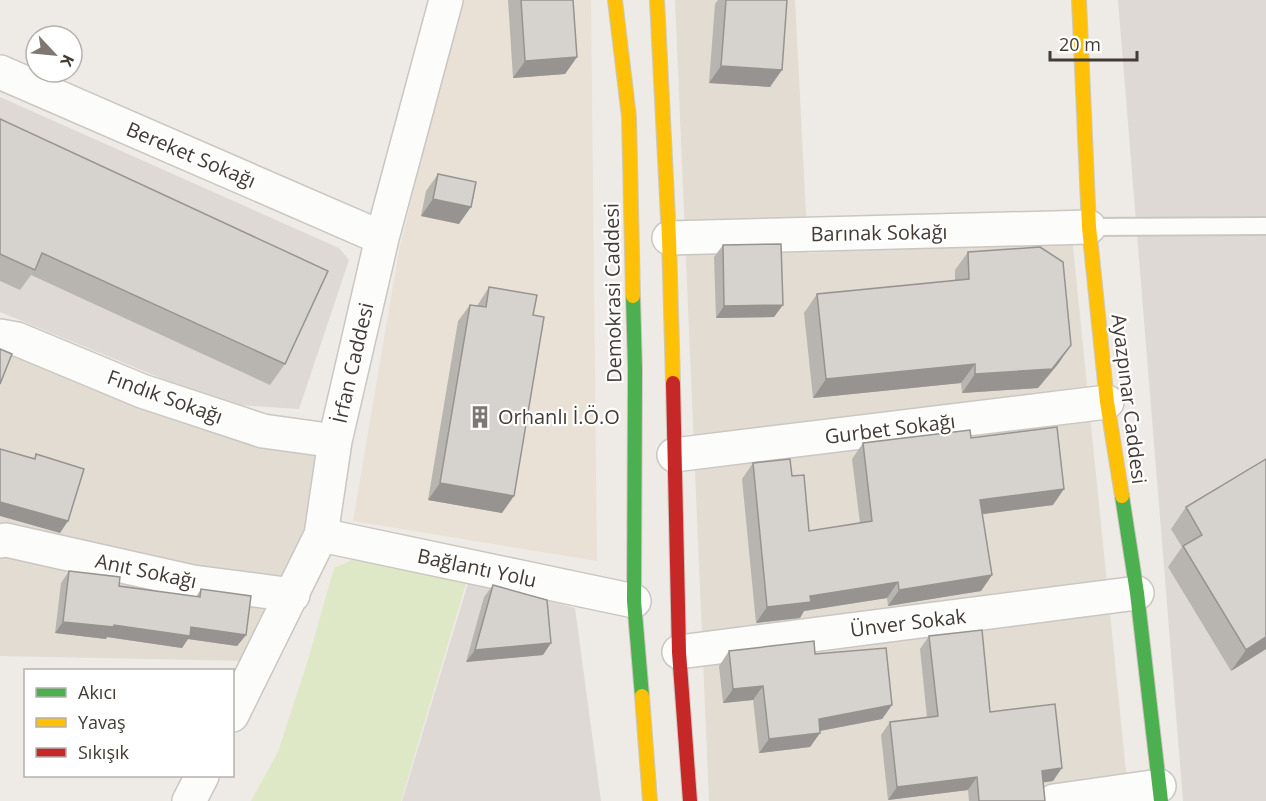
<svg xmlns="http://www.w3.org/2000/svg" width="1266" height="801" viewBox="0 0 1266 801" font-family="'Open Sans',sans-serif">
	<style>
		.residential { fill: #e2dcd3 }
		.industrial { fill: #ded9d4 }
		.education { fill: #e9e1d5 }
		.green { fill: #dfe8c6 }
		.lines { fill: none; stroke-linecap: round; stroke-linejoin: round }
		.lane-casing { stroke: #cac6c2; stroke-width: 20 }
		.street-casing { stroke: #cac6c2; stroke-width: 36 }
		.fast-casing { stroke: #cfc8be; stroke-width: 16 }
		.slow-casing { stroke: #cfc8be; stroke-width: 16 }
		.jam-casing { stroke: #cfc8be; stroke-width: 16 }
		.lane { stroke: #fcfcfb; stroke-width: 16 }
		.street { stroke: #fcfcfb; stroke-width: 33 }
		.fast { stroke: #4caf50; stroke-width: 14 }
		.slow { stroke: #ffc107; stroke-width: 14 }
		.jam { stroke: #c62828; stroke-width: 14 }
		.wall { fill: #b8b5b0 }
		.shaded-wall { fill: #969390 }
		.building { fill: #d6d2cd; stroke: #969390; stroke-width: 1.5 }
		.labels { text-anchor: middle; stroke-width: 4.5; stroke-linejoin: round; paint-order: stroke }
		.street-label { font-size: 20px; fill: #433b34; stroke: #fff }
		.poi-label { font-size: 20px; fill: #433b34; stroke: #fff; text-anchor: start }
	</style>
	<rect width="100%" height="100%" fill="#eeeae6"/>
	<path class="residential" d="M675,0H795L808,253L1072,237L1129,801H709Z
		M0,347L320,453L309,528L248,661L0,656Z"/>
	<path class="industrial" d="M1118,0H1266V801H1183Z
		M0,97L339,248L349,260L299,409L224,404L0,312Z
		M469,580L575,608L601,801H402Z"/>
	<path class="education" d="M461,0H591L597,561L353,521L399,250Z"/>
	<path class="green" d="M354,559L467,580L401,801H251L278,752L308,660L334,568Z"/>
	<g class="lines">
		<g class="lane-casing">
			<path id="lane" d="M1089,227L1266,226"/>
		</g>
		<g class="street-casing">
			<path id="street" d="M0,72L382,238
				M669,238L1089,227
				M0,336L17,339L142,391L263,431L335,441
				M674,455L1107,402
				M321,535L634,601
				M0,541L6,540L193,582L293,595
				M679,652L1137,593
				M232,715L321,535L335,441L382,238L446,0
				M189,801L202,776
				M1054,801L1159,786"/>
		</g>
		<g class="fast-casing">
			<path id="fast" d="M633,296L635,369L634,601L642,696
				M1122,496L1137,593L1161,801"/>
		</g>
		<g class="slow-casing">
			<path id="slow" d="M615,0L629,117L633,296
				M657,0L669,238L673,383
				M1079,0L1089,227L1107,402L1122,496
				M642,696L650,801"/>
		</g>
		<g class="jam-casing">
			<path id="jam" d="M673,383L679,652L690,801"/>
		</g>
		<use href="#lane" class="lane"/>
		<use href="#street" class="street"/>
		<use href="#fast" class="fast"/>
		<use href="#slow" class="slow"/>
		<use href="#jam" class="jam"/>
	</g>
	<path class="wall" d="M508,0H573L577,57L565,74L513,78Z
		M718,0H726L770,87L709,83L715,4Z
		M0,119L285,364L270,385L31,275L20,290L0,281Z
		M438,174L459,224L421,216L426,191Z
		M723,245L774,317L716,318L714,257Z
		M968,252L1071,345L1058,364L1038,388L962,393L961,383L813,398L804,313L817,294L955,281V270Z
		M489,287L502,513L428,500L458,321L470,305L477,306Z
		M971,438L1053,505L982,514L992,575L981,591L888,606L887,598L804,611L800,618L756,623L742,479L753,463L792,476L809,531L860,523L852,459L863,443Z
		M1266,459V649L1231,671L1168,567L1182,547L1171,529L1186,507Z
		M69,571L119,586L196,597L201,589L246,635L237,646L188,639L182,648L107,637L106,639L55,633L61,583Z
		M493,585L543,655L466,662L484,597Z
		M929,636L990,712L1053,781L1043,782L1045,801H969L968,790L888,800L881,735L890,722L927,718L920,649Z
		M729,651L815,654L892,705L882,719L820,731V733L810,747L759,753L753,700L723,703L719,666Z"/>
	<path class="shaded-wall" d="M577,57L565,74L513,78L525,61Z
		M721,66L782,70L770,87L709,83Z
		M433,199L471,207L459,224L421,216Z
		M783,305L774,317L716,318L724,306Z
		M1071,345L1058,364L1038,388L962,393L975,374Z
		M975,364L961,383L813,398L826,379Z
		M440,483L514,496L502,513L428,500Z
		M1064,489L1053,505L969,516L980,500Z
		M0,502L68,521L60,533L0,516Z
		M992,575L981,591L888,606L899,590Z
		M898,582L887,598L804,611L800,618L756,623L767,607L810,596Z
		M63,622L114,625L191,627L246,635L237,646L188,639L182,648L107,637L106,639L55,633Z
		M1266,637V649L1231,671L1246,650Z
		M551,643L543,655L466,662L475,650Z
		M763,686L753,700L723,703L733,689Z
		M892,705L882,719L809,733L819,719Z
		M820,733L810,747L759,753L769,739Z
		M1062,768L1053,781L1033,784L1042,771Z
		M977,777L968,790L888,800L897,787Z"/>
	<path class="building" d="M521,0H573L577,57L525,61Z
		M726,0H787L782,70L721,66Z
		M0,119L328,271L285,364L42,253L35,270L0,254Z
		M438,174L476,182L471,207L433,199Z
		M781,244L783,305L724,306L723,245Z
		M1040,247L1063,262L1071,345L1052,369L975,374V364L826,379L817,294L969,279L968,252Z
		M489,287L537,295L533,315L544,317L514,496L440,483L470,305L486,307Z
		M0,349L12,354L0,384Z
		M1057,427L1064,489L980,500L992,575L899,590L898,582L810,596L811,602L767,607L753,463L790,459L792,476L804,475L809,531L872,521L863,443L970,430L971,438Z
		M0,449L35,459L36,454L84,469L68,521L0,502Z
		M1266,459V637L1246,650L1183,546L1202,535L1186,507Z
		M69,571L120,577L119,586L200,597L201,589L251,596L246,635L191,627L190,636L114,625V627L63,622Z
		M493,585L547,600L551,643L475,650Z
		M982,630L990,712L1055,704L1062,768L1042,771L1045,801H979L977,777L897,787L890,722L938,716L929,636Z
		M814,641L815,654L886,648L892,705L819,719L820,733L769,739L763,686L733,689L729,651Z"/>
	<defs>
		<g id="building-bare" transform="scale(1.8)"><path d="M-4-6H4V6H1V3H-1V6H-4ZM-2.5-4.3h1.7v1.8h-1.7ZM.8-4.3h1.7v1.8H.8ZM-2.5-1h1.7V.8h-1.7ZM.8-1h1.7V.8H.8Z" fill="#7f7872" stroke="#fff" stroke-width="2.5" paint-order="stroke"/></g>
	</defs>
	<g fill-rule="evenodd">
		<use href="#building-bare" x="480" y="417"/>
	</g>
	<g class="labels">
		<g class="street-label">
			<text transform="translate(191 155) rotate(23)" y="7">Bereket Sokağı</text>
			<text transform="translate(879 233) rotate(-1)" y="7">Barınak Sokağı</text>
			<text transform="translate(613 293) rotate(-91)" y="7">Demokrasi Caddesi</text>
			<text transform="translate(353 363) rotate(-77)" y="7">İrfan Caddesi</text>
			<text transform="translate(165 397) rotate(20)" y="7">Fındık Sokağı</text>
			<text transform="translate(1129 399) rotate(83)" y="7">Ayazpınar Caddesi</text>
			<text transform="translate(890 429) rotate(-7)" y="7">Gurbet Sokağı</text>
			<text transform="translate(477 568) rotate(12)" y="7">Bağlantı Yolu</text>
			<text transform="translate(146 571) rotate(12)" y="7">Anıt Sokağı</text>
			<text transform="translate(908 623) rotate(-7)" y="7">Ünver Sokak</text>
		</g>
		<g class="poi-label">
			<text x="498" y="424">Orhanlı İ.Ö.O</text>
		</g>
	</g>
	<rect x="24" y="669" width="210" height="108" fill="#ffffff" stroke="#b4b1ae" stroke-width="1.5"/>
	<rect x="36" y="688" width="30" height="9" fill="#4caf50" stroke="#b4b1ae" stroke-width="1.5"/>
	<text x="78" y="699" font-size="18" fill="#433b34">Akıcı</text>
	<rect x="36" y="718" width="30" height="9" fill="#ffc107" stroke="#b4b1ae" stroke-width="1.5"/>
	<text x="78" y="729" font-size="18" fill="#433b34">Yavaş</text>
	<rect x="36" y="748" width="30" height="9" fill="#c62828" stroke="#b4b1ae" stroke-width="1.5"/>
	<text x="78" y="759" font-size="18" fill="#433b34">Sıkışık</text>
	<g transform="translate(54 54) rotate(116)"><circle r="28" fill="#ffffff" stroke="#b4b1ae" stroke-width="1.5"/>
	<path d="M0-4.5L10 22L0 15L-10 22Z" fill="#7f7872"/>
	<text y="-9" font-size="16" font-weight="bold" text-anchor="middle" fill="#433b34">K</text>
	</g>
	<path d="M1050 51v9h87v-9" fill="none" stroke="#433b34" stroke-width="3"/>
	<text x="1059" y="51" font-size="18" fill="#433b34" stroke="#ffffff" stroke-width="4.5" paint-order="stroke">20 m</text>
</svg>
